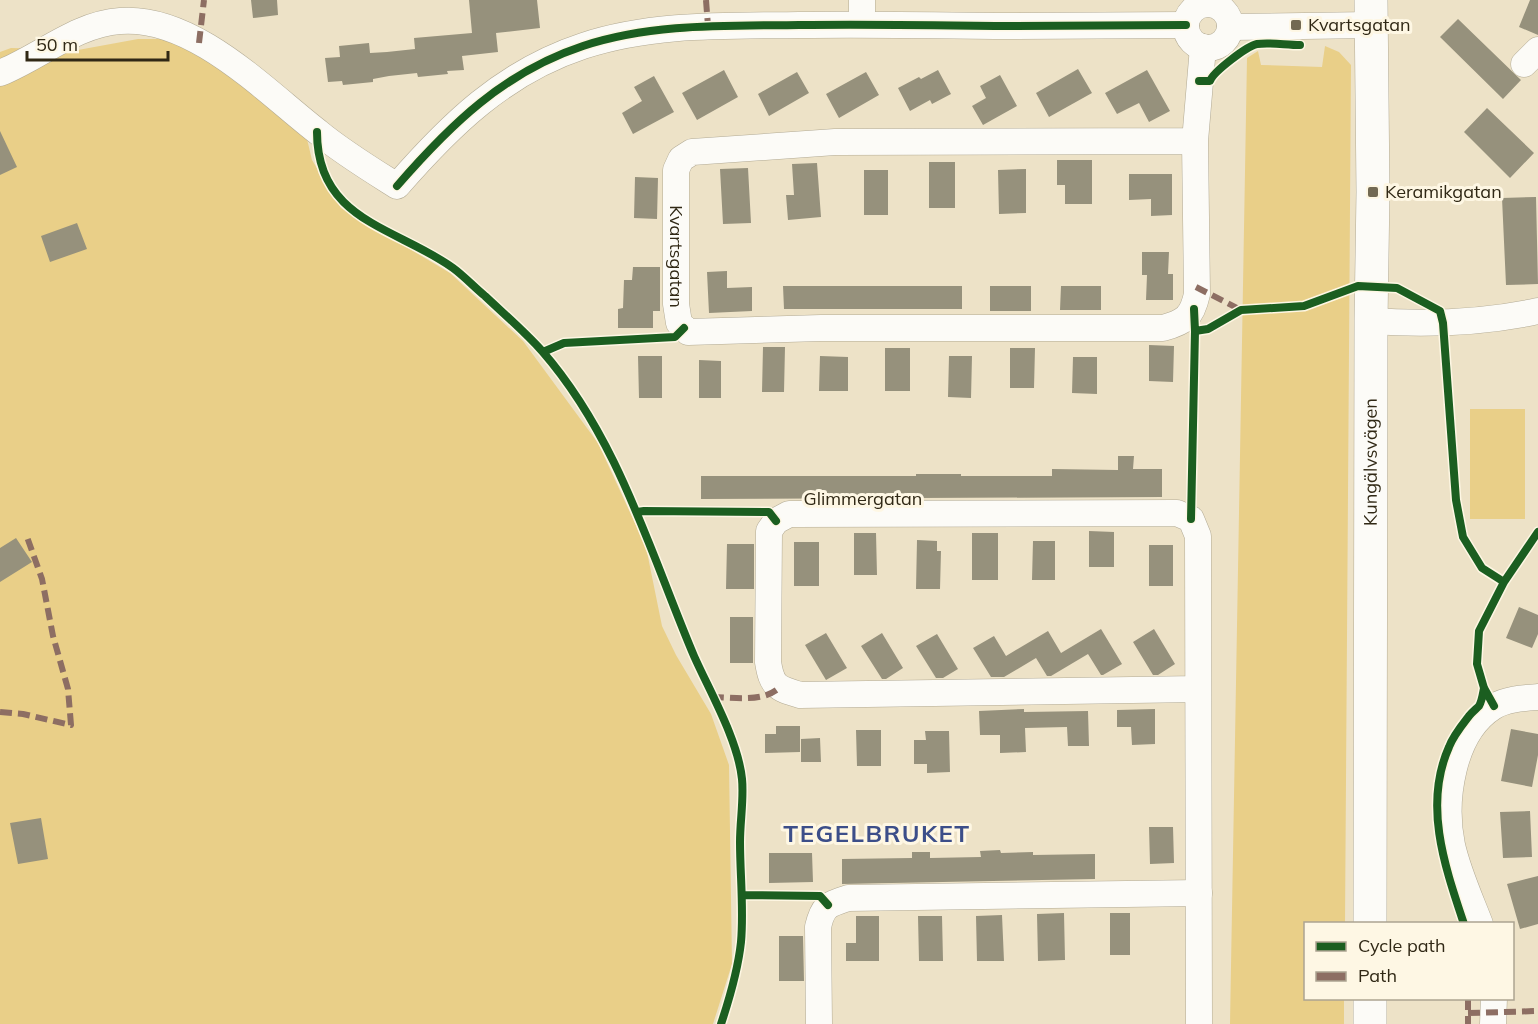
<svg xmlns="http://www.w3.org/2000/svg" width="1538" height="1024" viewBox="0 0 1538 1024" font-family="Mulish,sans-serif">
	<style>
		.green { fill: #e9cf88 }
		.building { fill: #96917c }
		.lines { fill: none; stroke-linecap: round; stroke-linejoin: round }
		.minor-casing { stroke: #b2aa94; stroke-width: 27 }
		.major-casing { stroke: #b2aa94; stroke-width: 34 }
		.minor { stroke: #fcfbf7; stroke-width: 26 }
		.major { stroke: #fcfbf7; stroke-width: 33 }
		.quiet { stroke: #8d6e63; stroke-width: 6; stroke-dasharray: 12 6; stroke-linecap: butt }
		.cycleway-casing { stroke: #fef7e4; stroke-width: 11 }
		.cycleway { stroke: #1b5e20; stroke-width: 8 }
		.poi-dot { fill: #726953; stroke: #fef7e4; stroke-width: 2 }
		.labels { text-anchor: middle; stroke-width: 6; stroke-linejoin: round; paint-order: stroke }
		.poi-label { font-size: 18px; fill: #302815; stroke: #fef7e4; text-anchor: start }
		.street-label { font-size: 18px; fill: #302815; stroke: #fef7e4 }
		.district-label { font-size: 24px; font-weight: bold; letter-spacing: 1.5px; fill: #3c4e89; stroke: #fef7e4 }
	</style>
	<rect width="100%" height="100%" fill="#ede2c7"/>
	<path class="green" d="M138,39H180L236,73L307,139L312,160L341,208L450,273L523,341L598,443L646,547L662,626L676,655L711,714L729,765L732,964L713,1024H0V52L11,48L78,50Z
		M1325,46L1339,52L1351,65L1345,923L1306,924V998L1344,999V1024H1230L1247,58L1258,51L1261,65L1322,67Z
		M1470,409H1525V519H1470Z"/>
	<path class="building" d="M251,0H277L278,15L253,18Z
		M469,0H537L540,28L496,33L498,52L462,56L464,70L447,71L448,74L418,77L417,73L389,76L373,79V82L343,85L342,81L328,82L325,58L340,57L339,46L369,43L370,53L387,52L415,49L414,38L472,33Z
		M1530,0H1538V35L1519,27Z
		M1458,19L1521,80L1503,99L1440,37Z
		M1078,69L1092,93L1049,117L1036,93Z
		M724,70L738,97L697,120L682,93Z
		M938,70L951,94L932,104L930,100L910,111L898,88L919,77L921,79Z
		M1147,70L1170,111L1149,122L1139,103L1117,114L1105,93Z
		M797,72L809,93L769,116L758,94Z
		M866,72L879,95L839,118L826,94Z
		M1000,75L1017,106L983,125L972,106L986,98L980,86Z
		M654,76L674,112L633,134L622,113L642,101L634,87Z
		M1487,108L1534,153L1510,178L1464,132Z
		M0,131L17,167L0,175Z
		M1057,160H1092V204H1065V185H1057Z
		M929,162H955V208H929Z
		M817,163L821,217L788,220L786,195H794L792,164Z
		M748,168L751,223L723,224L720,169Z
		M1026,169V213L999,214L998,170Z
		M864,170H888V215H864Z
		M1129,174H1172V215L1151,216V199L1129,200Z
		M635,177L658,178L657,219L634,218Z
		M1536,197L1538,284L1506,285L1502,198Z
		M77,223L87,249L50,262L41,236Z
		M1142,252H1169L1168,274H1173V300H1146L1147,275H1142Z
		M633,267H660V311H653V328H618V309L623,308L624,280H632Z
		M727,271V288L752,287V311L709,313L707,272Z
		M783,286H962V309H784Z
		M990,286H1031V311H990Z
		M1061,286H1101V310H1060Z
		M1149,345L1174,346L1173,382L1149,381Z
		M763,347H785L784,392H762Z
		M885,348H910V391H885Z
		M1010,348H1035L1034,388H1010Z
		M638,356H662V398H639Z
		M820,356L848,357V391H819Z
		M949,356H972L971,398L948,397Z
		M1073,357H1097V394L1072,393Z
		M699,360L721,361V398H699Z
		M1118,456H1134L1133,469H1162V497L701,499V476H916V474H961V476H1052V469L1118,470Z
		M1089,531L1114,532V567H1089Z
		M854,533H876L877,575H854Z
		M972,533H998V580H972Z
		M16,538L32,562L0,582V548Z
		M917,540L937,541V551H941L940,589H916Z
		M1033,541H1055V580H1032Z
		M794,542H819V586H794Z
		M727,544H754V589H726Z
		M1149,545H1173V586H1149Z
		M1519,607L1538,615V634L1532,648L1506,638Z
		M730,617H753V663H730Z
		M1101,629L1122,664L1103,675H1101L1088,654L1051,676H1047L1036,658L1004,677H991L973,648L994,636L1006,656L1048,631L1061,653Z
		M1154,629L1175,664L1158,675H1153L1133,642Z
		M826,633L847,668L826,680L805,645Z
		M882,633L903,668L886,679H882L861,646Z
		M937,634L958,669L943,678H936L916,646Z
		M1024,709V712L1088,711L1089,746H1068L1067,727L1025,728L1026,752L1000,753V735H980L979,711Z
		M1155,709V744L1132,745L1131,727H1117V710Z
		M776,726H800V752L765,753V734H776Z
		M1511,729L1538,734V755L1532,787L1501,781Z
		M856,730H881V766H857Z
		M925,731H949L950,772L927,773V764H914V740H926Z
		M820,738L821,762H801V739Z
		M1530,811L1532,857L1503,858L1500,812Z
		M41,818L48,859L18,864L10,823Z
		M1149,827H1173L1174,863L1150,864Z
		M1000,850L1001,853L1033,852V855L1095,854V879L842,884V859L912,858V852H930V858L981,857L980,851Z
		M769,853H812L813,882L769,883Z
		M1538,876V924L1520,929L1507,884Z
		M1064,913L1065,960L1038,961L1037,914Z
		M1110,913H1130V955H1110Z
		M1002,915L1004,961H977L976,916Z
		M856,916H879V961H846V943H856Z
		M918,916H942L943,961H919Z
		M779,936H803L804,981H779Z"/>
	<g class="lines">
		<g class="minor-casing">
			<g id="minor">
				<path d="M862,0V24"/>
				<circle cx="1208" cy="26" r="22"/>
				<path d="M1230,27L1370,25"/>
				<path d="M1524,64L1538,50"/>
				<path d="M0,73C40,57 76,24 120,21C193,15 264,90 318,132C342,152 370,169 397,186C450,125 504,72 583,46C653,23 727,26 799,25C865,24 930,25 995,26C1058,26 1122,25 1186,25"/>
				<path id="s1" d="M1195,141L835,142L692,152L681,159L676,170V304L679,323L688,332L821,328H1163C1185,322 1192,317 1197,294L1195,141L1203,47"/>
				<path d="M1371,321C1428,325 1482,323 1538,311"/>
				<path d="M1198,689L800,695C777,688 772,687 768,662L769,531L776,521L789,514L1177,513L1191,519L1198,536L1199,1024"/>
				<path d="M1480,924C1470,898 1458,872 1452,845C1443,801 1452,733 1493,707C1506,699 1524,698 1538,697"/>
				<path d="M819,1024L818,927C823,905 828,905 848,898L1199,893"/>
				<path d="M1493,1024L1494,998"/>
			</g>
		</g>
		<g class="major-casing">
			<g id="major">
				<path id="s2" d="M1370,924L1371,321L1373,192L1371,0"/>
				<path d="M1370,998V1024"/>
			</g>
		</g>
		<use href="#minor" class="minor"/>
		<use href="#major" class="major"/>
		<path class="quiet" d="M706,0L708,26
			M199,43L204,0
			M1196,287L1241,310
			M712,697C733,697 762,703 779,688
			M0,712L23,714L71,725L68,689L53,636L42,579L27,537
			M1468,998V1024
			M1468,1013L1538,1011"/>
		<g class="cycleway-casing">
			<path id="cycleway" d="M1199,81H1210C1213,72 1247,46 1257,44C1270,42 1286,45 1300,45
				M317,132C317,221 396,227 453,268C464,276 474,287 485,296C504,314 524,331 542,351C618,438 650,552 694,656C710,692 738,740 742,779C744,799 740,821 740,842C740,875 744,909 741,942C738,970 730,997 721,1024
				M397,186C450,125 504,72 583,46C653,23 727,26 799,25C865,24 930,25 995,26C1058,26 1122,25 1186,25
				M1195,331L1208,329L1241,310L1304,306L1358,286L1397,288L1440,311L1443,323L1456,500L1463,537L1482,568L1504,582
				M543,352L564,343L675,337L684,328
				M637,512L644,511L769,512L776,521
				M1191,519L1195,331L1194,309
				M1494,706L1484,688L1477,664L1479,631L1504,582L1538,532
				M742,895L820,896L828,905
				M1464,924C1445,867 1423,805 1449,747C1453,736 1462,725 1469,716C1472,712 1476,709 1479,706C1482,701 1483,693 1484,688"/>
		</g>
		<use href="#cycleway" class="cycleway"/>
	</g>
	<g class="poi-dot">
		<rect x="1290" y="19" width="12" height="12" rx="3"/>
		<rect x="1367" y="186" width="12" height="12" rx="3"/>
	</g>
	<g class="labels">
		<g class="poi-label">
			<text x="1308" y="31">Kvartsgatan</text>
			<text x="1385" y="198">Keramikgatan</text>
		</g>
		<g class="street-label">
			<text dy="6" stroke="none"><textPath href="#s1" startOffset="615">Kvartsgatan</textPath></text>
			<text dy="6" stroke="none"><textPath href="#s2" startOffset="462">Kungälvsvägen</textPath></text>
			<text x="863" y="505">Glimmergatan</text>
		</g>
		<g class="district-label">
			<text x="877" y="842">TEGELBRUKET</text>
		</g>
	</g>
	<rect x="1304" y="922" width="210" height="78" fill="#fef7e4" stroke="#aca491" stroke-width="1.5"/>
	<rect x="1316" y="942" width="30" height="9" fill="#1b5e20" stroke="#aca491" stroke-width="1.5"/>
	<text x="1358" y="952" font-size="18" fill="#302815">Cycle path</text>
	<rect x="1316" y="972" width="30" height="9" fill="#8d6e63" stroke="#aca491" stroke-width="1.5"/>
	<text x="1358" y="982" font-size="18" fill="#302815">Path</text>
	<path d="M27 51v9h141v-9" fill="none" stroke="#302815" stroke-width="3"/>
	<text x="36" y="51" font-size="18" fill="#302815" stroke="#fef7e4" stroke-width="4.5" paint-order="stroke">50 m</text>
</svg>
